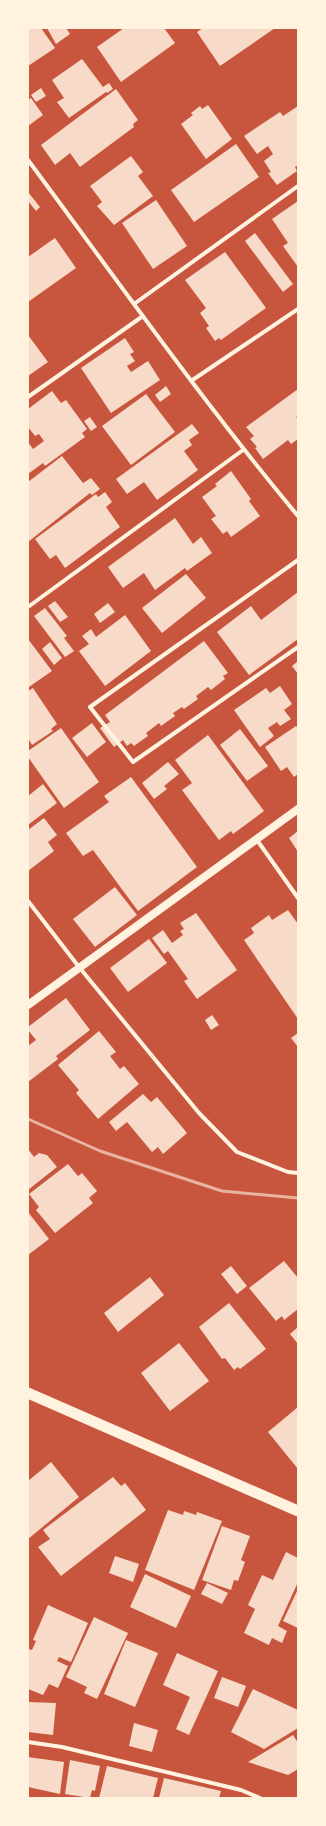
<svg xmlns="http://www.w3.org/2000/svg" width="326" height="1826" viewBox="0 0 326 1826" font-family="'Fira Sans',sans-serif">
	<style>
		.building { fill: #f7dbc8 }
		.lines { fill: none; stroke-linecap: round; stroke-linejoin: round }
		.minor { stroke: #fff3e0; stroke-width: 4 }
		.secondary { stroke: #fff3e0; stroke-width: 8 }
		.trunk { stroke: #fff3e0; stroke-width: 11 }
		.rail { stroke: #e9b49f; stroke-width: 3 }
	</style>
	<rect width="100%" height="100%" fill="#c8553d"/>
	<path class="building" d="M28,28H41L55,48L28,66Z
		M47,28H66L70,34L56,44Z
		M124,28H164L175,43L121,82L97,47Z
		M203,28H275L220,66L197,32Z
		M82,59L103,87L109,83L113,89L107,93L106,92L69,118L57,102L64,98L52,80Z
		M41,88L46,96L36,102L31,95Z
		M116,89L138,120L133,124L134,127L80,167L70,153L55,165L41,145Z
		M31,98L43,115L28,126V100Z
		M208,105L232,139L206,159L181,124L193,115L191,113L200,106L202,109Z
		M298,106V165L295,167L297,171L277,185L268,173L271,172L264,161L273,154L268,146L257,154L244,136L280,112L283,116Z
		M236,144L259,177L194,222L171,190Z
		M131,156L143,172L138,176L153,196L114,225L97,206L102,202L90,186Z
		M28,192L40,207L36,211L28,201Z
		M156,200L187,246L153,269L122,223Z
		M298,201V267L283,246L288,243L272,219Z
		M255,233L293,284L283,292L245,241Z
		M55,238L76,268L28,302V257Z
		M225,252L266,308L221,340L219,338L215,341L206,328L209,326L200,313L206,308L185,280Z
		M28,335L48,362L28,376Z
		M125,338L134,352L130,354L135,361L127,366L131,372L148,361L160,380L111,413L81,368Z
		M166,386L171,394L160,402L155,395Z
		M298,389V416L296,417L298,419V439L291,444L288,440L263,459L255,448L257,447L250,439L254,436L246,427Z
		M52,391L61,403L66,400L87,429L82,433L85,437L45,466L43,463L28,474V442L33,449L44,441L39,434L35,436L28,427V409Z
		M146,394L175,432L131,465L102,426Z
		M90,417L97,427L91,431L84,421Z
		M192,424L199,433L189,440L192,445L184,451L198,470L157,500L144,482L127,494L116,479Z
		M62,456L83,483L91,478L100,489L92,495L90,493L28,542V482Z
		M231,471L251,499L249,501L260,516L231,537L227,531L223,534L211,519L216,516L202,497L217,486L215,484Z
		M105,492L112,502L106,507L120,527L65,568L56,555L50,559L35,539L96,494L98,497Z
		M175,518L193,544L201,537L212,553L187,571L185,568L155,590L144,573L123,588L108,567Z
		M186,574L206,598L162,633L142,608Z
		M298,592V639L249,675L217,632L251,606L261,620Z
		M55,601L68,617L60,622L48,606Z
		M108,603L115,612L100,623L94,614Z
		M45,608L67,636L64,638L74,651L65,657L34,616Z
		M125,615L151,651L105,686L79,651L89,644L82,636L91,629L96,637Z
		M28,639L52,671L29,687L28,686Z
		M204,641L228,673L223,676L225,679L211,690L208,687L196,696L198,699L184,709L182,707L173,713L175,716L161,726L159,723L146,733L148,736L134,746L131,743L127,746L123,740L114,747L100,728L110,722L105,715Z
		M50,642L62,658L54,665L42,649Z
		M298,661V674L292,666Z
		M280,686L292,704L284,710L291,719L280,726L277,722L268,728L274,736L260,747L234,710L266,688L270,693Z
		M33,688L57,724L51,729L53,731L32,745L28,738V691Z
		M92,723L106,742L87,757L72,738Z
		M296,726L298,728V774L294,777L287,767L281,771L265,747Z
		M61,728L99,782L64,808L28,757V751Z
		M240,729L268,766L247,781L220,745Z
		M208,735L264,811L233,834L231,831L219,840L182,790L192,783L175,760Z
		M168,762L179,774L164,786L167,789L154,799L142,783Z
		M131,777L197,867L138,911L93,850L83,856L66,833L109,802L104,796Z
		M43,784L57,803L28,825V796Z
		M44,818L57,835L48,842L54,851L28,871V830Z
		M298,831V852L289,838Z
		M115,887L137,915L95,947L73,919Z
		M288,910L298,924V1019L244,940L254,933L251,928L269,915L272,920Z
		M196,913L237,970L197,999L184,981L188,979L168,951L164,954L152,938L163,930L172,943L183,935L180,931L184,929L180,923Z
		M149,939L167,963L128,992L110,968Z
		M66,998L90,1030L56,1056L58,1059L28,1082V1046L36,1040L28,1030V1027Z
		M212,1015L219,1025L211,1030L205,1020Z
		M99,1031L116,1052L110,1056L120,1069L124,1066L139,1084L98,1119L76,1093L79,1090L58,1065Z
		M298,1033V1047L291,1038Z
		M143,1094L151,1102L157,1097L187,1133L163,1154L158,1147L152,1152L127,1122L116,1131L109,1122Z
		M28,1149L34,1157L39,1153L47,1155L57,1167L28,1190Z
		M68,1164L78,1176L82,1173L97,1191L89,1198L93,1203L55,1233L36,1210L39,1207L29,1194Z
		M28,1212L49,1239L28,1255Z
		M284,1261L298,1278V1309L284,1320L282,1316L276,1321L249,1288Z
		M231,1266L247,1286L237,1294L221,1274Z
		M150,1277L164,1295L118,1332L104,1313Z
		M229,1303L266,1349L240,1369L238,1367L234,1370L225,1358L222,1359L199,1327Z
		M298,1327V1344L290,1334Z
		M179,1343L209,1381L170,1411L141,1373Z
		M298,1407V1469L268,1432Z
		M51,1462L79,1497L28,1539V1481Z
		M113,1477L121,1486L125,1483L146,1510L61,1576L38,1547L50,1539L43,1530Z
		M168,1510L183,1515L184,1511L196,1515L197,1512L222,1521L194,1590L145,1570Z
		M222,1526L250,1536L241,1560L245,1562L238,1581L234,1580L231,1590L202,1580Z
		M286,1552L298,1558V1582L278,1626L287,1631L282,1643L272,1638L269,1645L244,1633L255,1609L248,1605L262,1575L273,1580Z
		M115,1556L139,1564L133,1582L109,1573Z
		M145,1574L191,1596L176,1628L130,1607Z
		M207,1583L228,1593L222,1604L201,1594Z
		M298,1589V1628L283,1621Z
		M48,1605L88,1623L71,1662L59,1657L57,1661L68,1666L58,1688L49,1684L43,1695L28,1689V1649L32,1650L36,1641L33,1640Z
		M94,1617L128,1633L97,1699L84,1693L87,1687L66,1677Z
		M126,1640L158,1653L135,1707L104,1694Z
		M177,1653L218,1671L189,1735L176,1729L190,1697L163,1685Z
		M222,1677L246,1686L238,1707L214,1698Z
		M253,1689L298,1710V1728L264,1749L231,1732Z
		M28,1702L56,1703L53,1735L28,1732Z
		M134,1723L158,1730L152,1752L129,1746Z
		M293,1735L298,1743V1769L288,1775L248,1762Z
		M28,1757L64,1762L60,1794L28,1787Z
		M70,1760L100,1766L95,1791L92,1790L90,1798L65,1794Z
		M107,1766L158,1778L153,1798H99Z
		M164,1778L221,1791L219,1798H159Z"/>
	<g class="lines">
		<path class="minor" d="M28,160C117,280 203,402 298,516
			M134,304L298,186
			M191,381L298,309
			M28,397L143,316
			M298,560L90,707L133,762L298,647
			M28,607L243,450
			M257,840L298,898
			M28,901L79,967L199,1113L237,1152L288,1172L298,1173
			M28,1742L62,1747L241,1790L260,1798"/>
		<path class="secondary" d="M28,1005L298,809"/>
		<path class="trunk" d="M28,1393L298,1511"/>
		<path class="rail" d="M28,1119L100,1151L222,1191L298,1198"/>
	</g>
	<rect width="326" height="1826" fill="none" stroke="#fff3e0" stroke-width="58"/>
</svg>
